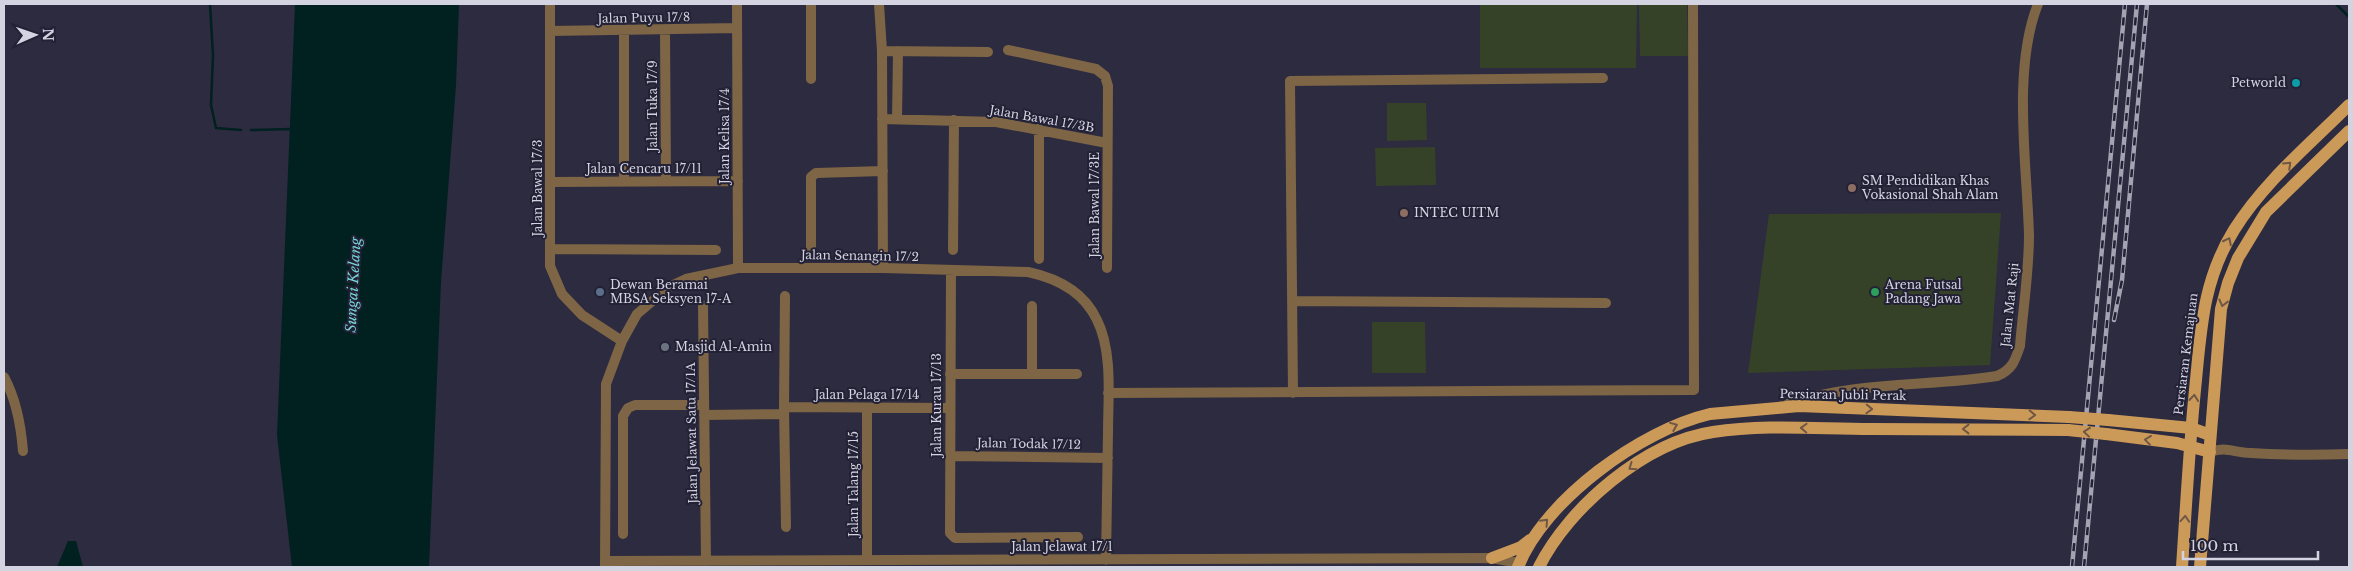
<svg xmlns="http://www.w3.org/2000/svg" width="2353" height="571" viewBox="0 0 2353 571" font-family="'Libre Baskerville',serif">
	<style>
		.green { fill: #364228 }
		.water { fill: #012020 }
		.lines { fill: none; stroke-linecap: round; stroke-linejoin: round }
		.stream { stroke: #012020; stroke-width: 2.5 }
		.minor { stroke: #7d6546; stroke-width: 10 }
		.major { stroke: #cc9a58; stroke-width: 12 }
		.rail-casing { stroke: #a4a3b3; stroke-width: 4.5 }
		.rail { stroke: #232135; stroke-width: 2.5; stroke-dasharray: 8; stroke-linecap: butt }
		.major-bridge { stroke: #cc9a58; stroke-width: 12 }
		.oneway { stroke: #6f5745 }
		.culture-dot { fill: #0f9aa8; stroke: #232135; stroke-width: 2 }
		.education-dot { fill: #8d6e63; stroke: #232135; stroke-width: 2 }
		.service-dot { fill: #5c6f8a; stroke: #232135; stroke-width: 2 }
		.leisure-dot { fill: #2e9e5b; stroke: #232135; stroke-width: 2 }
		.worship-dot { fill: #6b7280; stroke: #232135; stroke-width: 2 }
		.labels { text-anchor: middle; stroke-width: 4; stroke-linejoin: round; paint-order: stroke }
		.street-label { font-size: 12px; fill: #d4d3e1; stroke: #232135 }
		.poi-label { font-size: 12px; fill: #d4d3e1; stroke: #232135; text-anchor: start }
		.water-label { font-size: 14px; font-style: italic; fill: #76d5d7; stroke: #232135 }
	</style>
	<rect width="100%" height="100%" fill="#2d2b3f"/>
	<path class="green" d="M1480,4H1637L1636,68H1480Z
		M1639,4H1687L1688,56H1640Z
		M1387,103H1426L1427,140L1387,141Z
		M1435,147L1436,185L1376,186L1375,148Z
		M2001,213L1990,365L1748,373L1769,214Z
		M1372,322H1425L1426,373H1372Z"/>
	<path class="water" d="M295,4H459L456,85L441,282L429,567H292L277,435Z
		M68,541H76L83,567H57Z"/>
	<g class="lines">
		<path class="stream" d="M210,4L213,55L211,105L216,128L241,130
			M2336,4L2349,17
			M251,130L292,129"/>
		<path class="minor" d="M550,4V266L562,294L582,315L622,341
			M737,4L738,268
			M879,4L882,51L883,268
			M550,31L737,28
			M665,31L666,181
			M1008,50L1096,69L1105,76L1108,86L1107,268
			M882,51L988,52
			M811,79V4
			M882,119L996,122L1107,143
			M897,119L898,51
			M550,182L738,181
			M624,182V31
			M550,249L716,250
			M953,250L954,120
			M811,254V177L816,173L883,171
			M1039,259V129
			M951,270L950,533L955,538L1078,537
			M785,296L784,407L786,527
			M1293,301L1606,303
			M703,306L706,561
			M950,374H1077
			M1032,374V306
			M4,377C16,399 21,426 23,451
			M1108,393L1694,390L1693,4
			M1293,393L1290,81L1603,78
			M1788,404C1855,381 1927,387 1997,376C2012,370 2015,361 2020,346C2023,309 2029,272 2029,235C2027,165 2012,69 2038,4
			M784,407L950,408
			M867,408V560
			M704,415L784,414
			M2210,452C2227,446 2234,453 2251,453C2284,455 2316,455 2349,454
			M950,456L1108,458
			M623,534V416L628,408L635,405H704
			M605,561L1492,558L1519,563
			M605,567L606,384L622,341L637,314L669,287L686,279L738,268H883L1028,272C1056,278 1084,292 1097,320C1113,352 1108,398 1108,433C1107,475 1107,517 1106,560"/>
		<path class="major" d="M2108,420L2191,428L2210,435
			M2106,434L2177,443L2210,452
			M1492,558L1521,547L1530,540
			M1518,567C1544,500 1641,430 1710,414L1799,406L2069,417
			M1539,567C1569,507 1645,442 1713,432C1765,424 1819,429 1871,429C1937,429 2002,430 2068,430
			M2182,567C2186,508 2189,449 2195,390C2201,331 2202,282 2234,230C2264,182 2309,145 2349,105
			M2200,567L2221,309L2228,283L2238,258L2266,212L2349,131"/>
		<g class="rail-casing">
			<path id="rail" d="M2114,320L2122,280L2147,4
				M2072,567L2125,4
				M2084,567L2137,4"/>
		</g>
		<use href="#rail" class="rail"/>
		<path class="major-bridge" d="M2069,417L2108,420
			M2068,430L2106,434"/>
	</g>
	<defs><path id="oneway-chevron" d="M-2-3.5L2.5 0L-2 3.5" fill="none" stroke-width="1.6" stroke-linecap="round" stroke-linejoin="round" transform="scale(1.25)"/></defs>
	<g class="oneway">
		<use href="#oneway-chevron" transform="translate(2288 165) rotate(-44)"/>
		<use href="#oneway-chevron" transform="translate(2228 241) rotate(-63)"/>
		<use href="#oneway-chevron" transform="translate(2223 303) rotate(104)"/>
		<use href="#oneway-chevron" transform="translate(2194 398) rotate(-84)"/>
		<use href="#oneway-chevron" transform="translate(1869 409) rotate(2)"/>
		<use href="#oneway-chevron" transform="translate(2032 415) rotate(2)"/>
		<use href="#oneway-chevron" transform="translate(1674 426) rotate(-22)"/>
		<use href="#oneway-chevron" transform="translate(1804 428) rotate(-178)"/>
		<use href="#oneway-chevron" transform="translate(1966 429) rotate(-180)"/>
		<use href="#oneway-chevron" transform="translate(2087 432) rotate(-174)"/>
		<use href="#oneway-chevron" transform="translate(2148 440) rotate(-173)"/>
		<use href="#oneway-chevron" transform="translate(1632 467) rotate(145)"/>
		<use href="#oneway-chevron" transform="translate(2185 519) rotate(-86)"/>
		<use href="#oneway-chevron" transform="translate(1545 522) rotate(-47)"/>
	</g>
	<circle class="culture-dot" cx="2296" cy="83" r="5"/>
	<g class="education-dot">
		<circle cx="1852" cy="188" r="5"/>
		<circle cx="1404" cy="213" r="5"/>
	</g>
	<circle class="service-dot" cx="600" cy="292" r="5"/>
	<circle class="leisure-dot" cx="1875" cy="292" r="5"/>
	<circle class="worship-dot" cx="665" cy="347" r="5"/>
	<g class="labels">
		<g class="street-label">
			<text transform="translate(644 18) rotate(-1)" y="4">Jalan Puyu 17/8</text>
			<text transform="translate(653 106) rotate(-90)" y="4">Jalan Tuka 17/9</text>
			<text transform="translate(1042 119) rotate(10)" y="4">Jalan Bawal 17/3B</text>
			<text transform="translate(725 136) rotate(-90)" y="4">Jalan Kelisa 17/4</text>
			<text x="644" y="173">Jalan Cencaru 17/11</text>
			<text transform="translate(538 188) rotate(-90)" y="4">Jalan Bawal 17/3</text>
			<text transform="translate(1095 205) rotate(-90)" y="4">Jalan Bawal 17/3E</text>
			<text transform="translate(860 256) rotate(1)" y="4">Jalan Senangin 17/2</text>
			<text transform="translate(2010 305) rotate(-84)" y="4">Jalan Mat Raji</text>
			<text transform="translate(2186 354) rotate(-83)" y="4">Persiaran Kemajuan</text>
			<text x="867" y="399">Jalan Pelaga 17/14</text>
			<text transform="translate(1843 395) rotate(1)" y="4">Persiaran Jubli Perak</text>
			<text transform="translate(937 405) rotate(-90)" y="4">Jalan Kurau 17/13</text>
			<text transform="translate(692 433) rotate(-91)" y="4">Jalan Jelawat Satu 17/1A</text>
			<text transform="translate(1029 444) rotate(1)" y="4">Jalan Todak 17/12</text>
			<text transform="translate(854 484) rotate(-90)" y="4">Jalan Talang 17/15</text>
			<text x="1062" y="551">Jalan Jelawat 17/1</text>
		</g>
		<g class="poi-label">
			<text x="2286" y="87" text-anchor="end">Petworld</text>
			<text x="1862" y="185">SM Pendidikan Khas<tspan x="1862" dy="14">Vokasional Shah Alam</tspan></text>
			<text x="1414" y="217">INTEC UITM</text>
			<text x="610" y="289">Dewan Beramai<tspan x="610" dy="14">MBSA Seksyen 17-A</tspan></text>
			<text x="1885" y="289">Arena Futsal<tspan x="1885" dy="14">Padang Jawa</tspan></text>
			<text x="675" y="351">Masjid Al-Amin</text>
		</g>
		<g class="water-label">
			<text transform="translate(353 285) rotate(-87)" y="5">Sungai Kelang</text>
		</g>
	</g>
	<rect width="2353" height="571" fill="none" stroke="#d4d3e1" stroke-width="10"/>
	<g transform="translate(35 35) rotate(88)" stroke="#232135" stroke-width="4" paint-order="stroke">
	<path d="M0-4L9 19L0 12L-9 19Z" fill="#d4d3e1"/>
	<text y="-8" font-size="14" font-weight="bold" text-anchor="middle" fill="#d4d3e1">N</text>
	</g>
	<path d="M2183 551v8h135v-8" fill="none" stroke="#d4d3e1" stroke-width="2.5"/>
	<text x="2190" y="551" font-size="15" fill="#d4d3e1" stroke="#232135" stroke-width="4" paint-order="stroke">100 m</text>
</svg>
